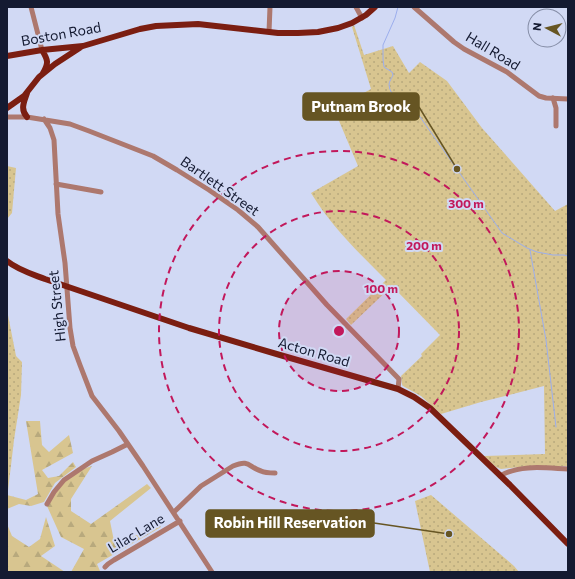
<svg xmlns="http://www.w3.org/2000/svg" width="575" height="579" viewBox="0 0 575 579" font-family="Commissioner,sans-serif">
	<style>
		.grass { fill: url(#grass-dots) }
		.forest { fill: url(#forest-firs) }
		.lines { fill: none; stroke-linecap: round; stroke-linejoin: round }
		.stream { stroke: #9caeed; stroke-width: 1 }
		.minor { stroke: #ad786e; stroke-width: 5 }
		.major { stroke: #7b1e11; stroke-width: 6 }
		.ring { fill: none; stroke: #c2185b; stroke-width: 2; stroke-dasharray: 7 5 }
		.labels { text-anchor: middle; stroke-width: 4; stroke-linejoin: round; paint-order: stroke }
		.street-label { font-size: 14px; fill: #141a31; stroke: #d1d9f4 }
		.centre { fill: #c2185b; stroke: #d1d9f4; stroke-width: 2 }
		.ring-label { font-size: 12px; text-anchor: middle; font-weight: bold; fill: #c2185b; stroke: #d1d9f4; stroke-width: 4; stroke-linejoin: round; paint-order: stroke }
		.leader { fill: none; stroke: #665523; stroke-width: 1.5 }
		.callout-dot { fill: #665523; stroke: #d1d9f4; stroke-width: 1.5 }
		.callout { fill: #665523; stroke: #665523; stroke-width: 1.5 }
		.callout-label { font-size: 15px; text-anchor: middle; font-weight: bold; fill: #fff }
	</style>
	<defs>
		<pattern id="grass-dots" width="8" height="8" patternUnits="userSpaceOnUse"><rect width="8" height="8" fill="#d8c590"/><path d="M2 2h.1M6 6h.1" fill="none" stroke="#b8a97d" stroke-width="1.8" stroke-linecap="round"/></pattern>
		<pattern id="forest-firs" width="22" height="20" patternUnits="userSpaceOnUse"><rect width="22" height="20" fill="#d8c590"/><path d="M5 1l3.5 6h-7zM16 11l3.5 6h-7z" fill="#b8a97d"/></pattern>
	</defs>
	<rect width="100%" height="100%" fill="#d1d9f4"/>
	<path class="grass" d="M354,25L364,55L393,46L409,73L420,62L447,81L482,128L555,211L568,204V466H530L501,469L496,467L484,456L545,454L544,386L481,402L441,414L421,396L403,386C401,384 402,379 401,376L422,356L421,354L440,335L392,286L351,325L346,319L386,280C359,253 331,226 311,193L358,166L334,109L371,89L352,27Z
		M7,166L16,168L12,213L7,219Z
		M7,310L16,356L22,362L21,395L14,440L7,499Z
		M431,495L514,566L519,572H430L415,501Z"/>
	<path class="forest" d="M26,421H40L42,445L49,452L69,435L73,453L42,470L48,478L59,476L73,462L76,467L55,483L44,502L31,506L19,504L7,509V495L26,500L38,494Z
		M92,466L71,499V511L91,524L147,484L151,488L110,521L115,546L158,524L161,527L97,564L100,571L99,572H71L84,549L61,537L47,506L64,480L80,470Z
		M46,517L55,546L41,556L65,572H7V524L12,536L29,547L40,539Z"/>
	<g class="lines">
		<path class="stream" d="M398,7L395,18L383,45V59L384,67L392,72L393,75C392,78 389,81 389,85C390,97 403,104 413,107L502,233L527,248L537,252L553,255H564L568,256
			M530,250L546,340L556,427"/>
		<path class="minor" d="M31,7L42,50
			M356,7L362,18
			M414,7L454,42L464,49L507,72L539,96L546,98L568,99
			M269,32L270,7
			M553,98L556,108V126
			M7,117H27L70,124L89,131L153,156L177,170L209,190L238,210L258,227L327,305L399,379L398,389
			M44,119L50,128L54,140L58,214L65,263L70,328L73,346L80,365L92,396L119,431L143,466L212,572
			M56,184L101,192
			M500,476C520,464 546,468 568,469
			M47,504L54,492L64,480L92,461L112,452L128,444
			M174,512L201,486L233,466C250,459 248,467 261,471C265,473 271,473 275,473
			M105,567L108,564L114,560L180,521"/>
		<path class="major" d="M42,50C48,60 49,63 43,73
			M7,56L42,50L83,46L140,29L156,26L198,24L278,33H298L318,32L338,28L352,23L366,15L375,7
			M7,108L24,96L39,77L55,64L81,47
			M27,117C20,109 24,102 27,93
			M7,261C18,270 32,274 45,279L189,328L280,355L398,389L414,397L430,408L510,485L568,544"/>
	</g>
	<circle cx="339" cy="331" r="60" fill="#c2185b" fill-opacity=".12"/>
	<g class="ring">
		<circle cx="339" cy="331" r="60"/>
		<circle cx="339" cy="331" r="120"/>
		<circle cx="339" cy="331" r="180"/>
	</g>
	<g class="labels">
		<g class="street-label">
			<text transform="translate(61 34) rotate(-10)" y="5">Boston Road</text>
			<text transform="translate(493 51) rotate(31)" y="5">Hall Road</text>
			<text transform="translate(220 186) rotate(35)" y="5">Bartlett Street</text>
			<text transform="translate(57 306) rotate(-96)" y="5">High Street</text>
			<text transform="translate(314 352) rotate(16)" y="5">Acton Road</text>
			<text transform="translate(136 533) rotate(-31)" y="5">Lilac Lane</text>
		</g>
	</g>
	<circle cx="339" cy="331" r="6" class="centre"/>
	<g class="ring-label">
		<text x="466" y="208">300 m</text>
		<text x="424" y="250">200 m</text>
		<text x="381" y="293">100 m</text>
	</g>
	<path class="leader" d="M457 169L419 107M449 534L374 523"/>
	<g class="callout-dot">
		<circle cx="457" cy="169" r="4"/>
		<circle cx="449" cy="534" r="4"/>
	</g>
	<g class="callout">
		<rect x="303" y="93" width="116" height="27" rx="4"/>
		<rect x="206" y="510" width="168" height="27" rx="4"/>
	</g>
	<g class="callout-label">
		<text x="361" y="112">Putnam Brook</text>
		<text x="290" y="528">Robin Hill Reservation</text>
	</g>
	<rect width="575" height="579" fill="none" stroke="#141a31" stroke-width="16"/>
	<g transform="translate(547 28) rotate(277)"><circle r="19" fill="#d1d9f4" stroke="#858da6"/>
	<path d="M0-3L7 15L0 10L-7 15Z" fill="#665523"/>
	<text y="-6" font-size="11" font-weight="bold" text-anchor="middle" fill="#141a31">N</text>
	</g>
</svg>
